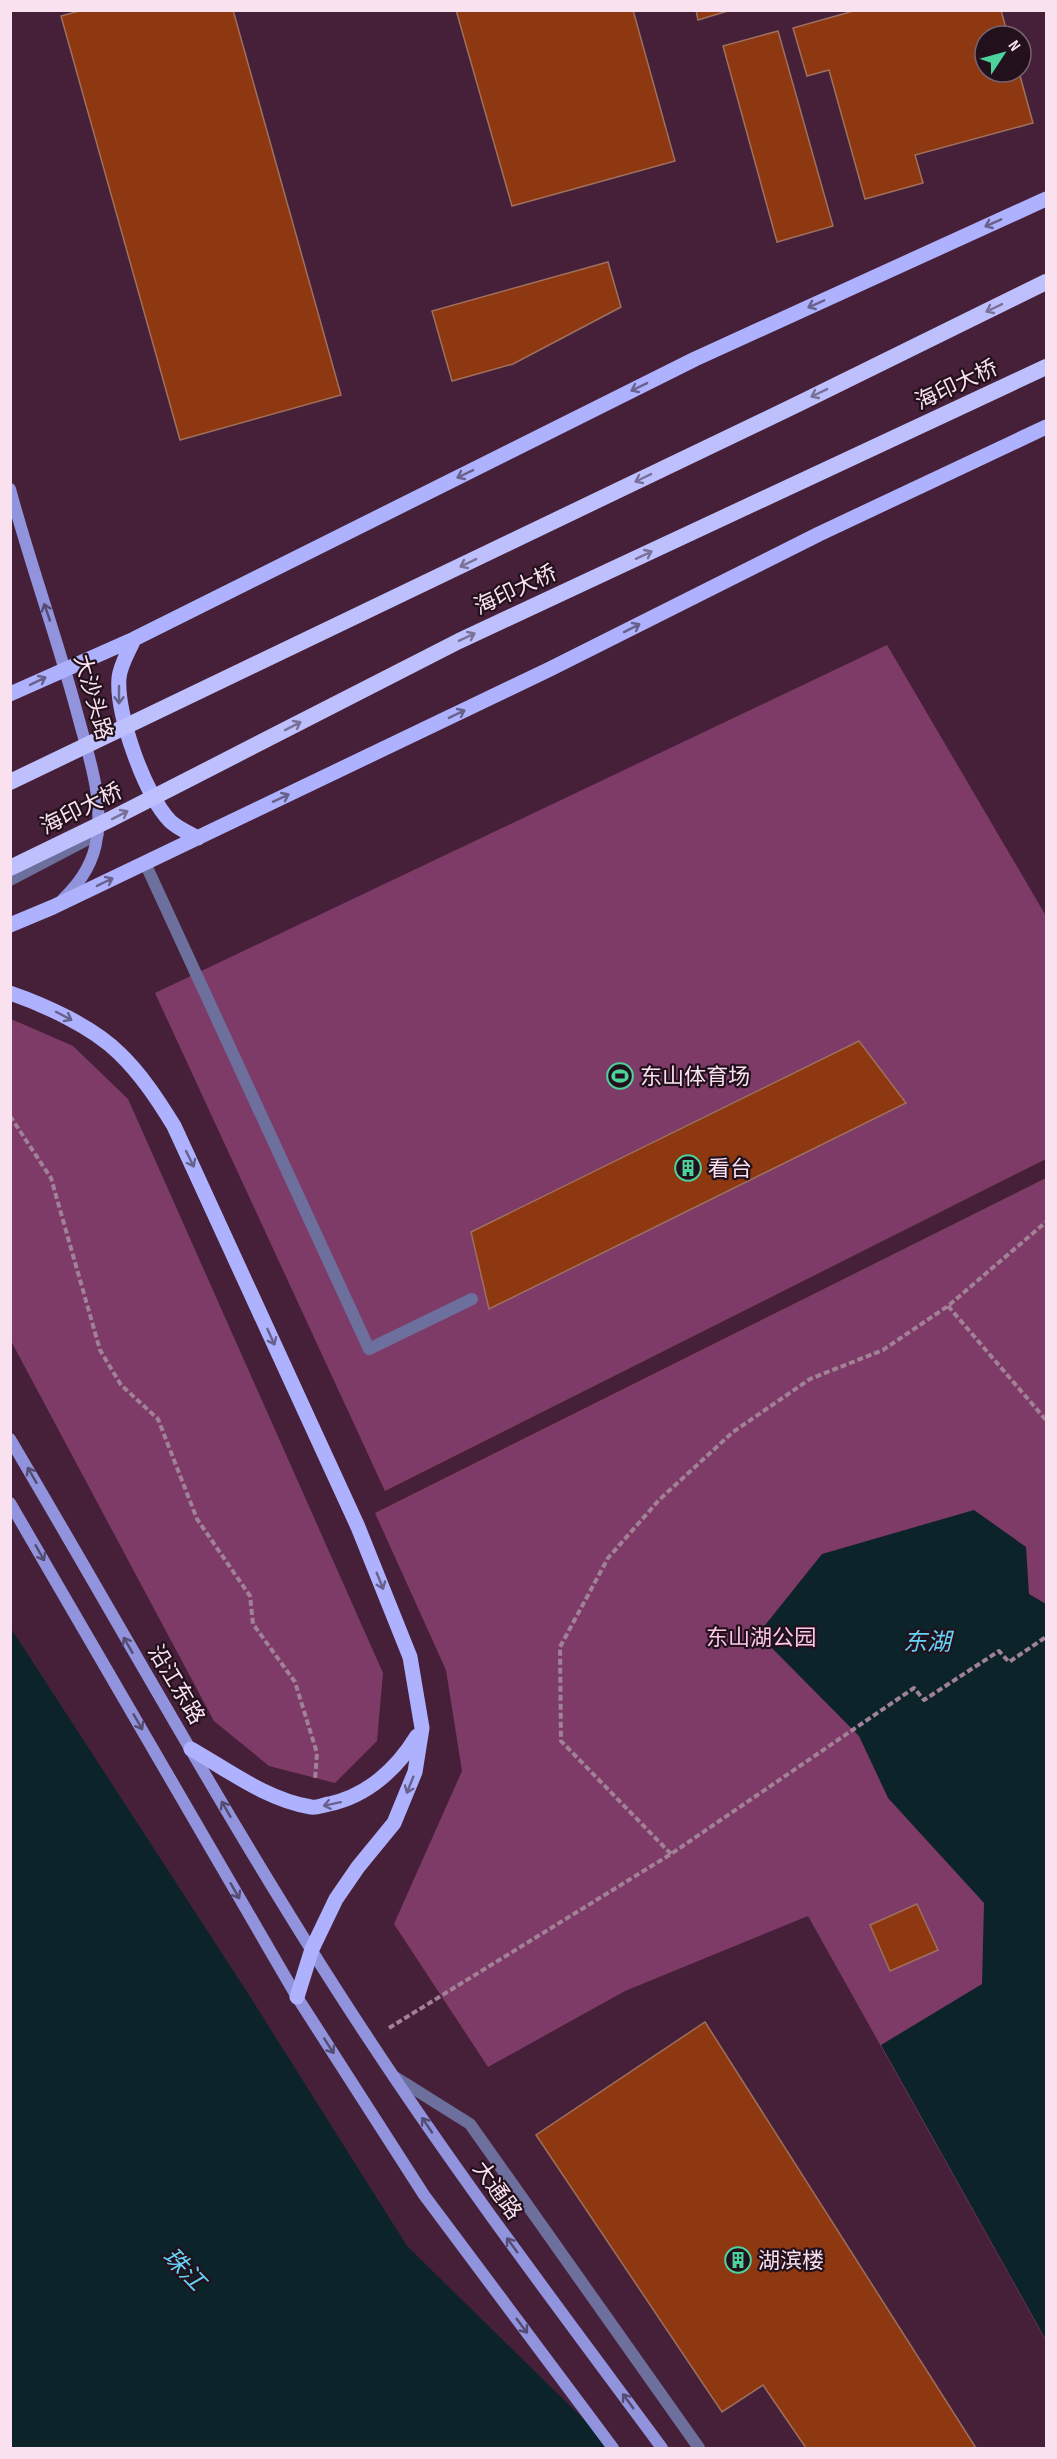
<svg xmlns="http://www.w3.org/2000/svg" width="1057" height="2459" viewBox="0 0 1057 2459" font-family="'Sofia Sans Condensed','Noto Sans SC',sans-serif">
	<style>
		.green { fill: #7f3b68 }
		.water { fill: #0c232a }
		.building { fill: #8d3810; stroke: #9f705d; stroke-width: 1.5 }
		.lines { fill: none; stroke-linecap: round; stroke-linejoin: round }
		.path { stroke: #a18195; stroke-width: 4; stroke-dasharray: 6 3; stroke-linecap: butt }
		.service { stroke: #6d709d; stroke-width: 12 }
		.secondary { stroke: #9193dc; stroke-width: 12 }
		.primary { stroke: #aeb1fd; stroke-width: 15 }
		.trunk { stroke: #bec0fe; stroke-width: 16 }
		.oneway { stroke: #68618c }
		.oneway2 { stroke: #787198 }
		.oneway3 { stroke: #544c72 }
		.labels { text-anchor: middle; stroke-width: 4.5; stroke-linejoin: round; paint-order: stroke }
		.street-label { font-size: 22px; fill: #fae1f0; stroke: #22111c }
		.poi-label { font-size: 22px; fill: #fae1f0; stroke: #22111c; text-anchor: start }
		.park-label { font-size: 22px; fill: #fdc7e8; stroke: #22111c }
		.water-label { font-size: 24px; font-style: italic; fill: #63d2f6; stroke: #22111c }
	</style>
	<rect width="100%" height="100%" fill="#462039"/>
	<path class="green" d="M887,645L1046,916V1159L385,1491L155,993Z
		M11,1019L73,1046L128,1099L383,1673L377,1741L335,1783L269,1766L214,1721L11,1341Z
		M1046,1178V2341L808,1916L625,1991L488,2067L394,1924L462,1771L446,1670L375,1513Z"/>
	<path class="water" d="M974,1510L1026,1547L1029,1594L1046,1604V2340L881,2045L982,1984L984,1903L888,1798L859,1736L758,1634L822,1554Z
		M10,1627L249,1995L407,2246L613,2448H11Z"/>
	<path class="building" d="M83,10H233L341,395L180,440L61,16Z
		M456,10H633L675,161L512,206Z
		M696,10H731L698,20Z
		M857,10H1001L1008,36H985V72H1019L1033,123L915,155L923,183L865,199L829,70L807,76L793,28Z
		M778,31L833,226L777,242L723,46Z
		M608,262L621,307L513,364L452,381L432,311Z
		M859,1041L906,1103L489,1309L471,1232Z
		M917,1904L938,1950L890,1971L870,1925Z
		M705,2022L976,2448H806L763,2385L722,2412L536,2135Z"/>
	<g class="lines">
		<path class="path" d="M10,1116L51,1178L100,1350L121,1385L158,1419L197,1519L250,1596L253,1624L295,1682L317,1753L315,1780
			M948,1306L1046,1420
			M671,1854L561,1741L560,1647L608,1558L659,1500L733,1432L810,1379L883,1350L948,1306L1046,1222
			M389,2028L671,1854L914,1688L924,1700L999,1651L1009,1662L1046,1637"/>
		<path class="service" d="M145,863L369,1349L472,1299
			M10,880L98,834
			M395,2077L470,2124L699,2448"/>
		<path class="secondary" d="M10,489C31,567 59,643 79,720C89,757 103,798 97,837C94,862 82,881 63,899
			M10,1439C129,1640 241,1846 370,2041C462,2181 563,2314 662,2448
			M10,1503L297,1997L424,2195L613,2448"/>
		<path class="primary" d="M134,639C129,651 120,665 119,678C116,714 145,795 170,821C177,828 189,833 198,838
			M10,694L134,639L695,359L1046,199
			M10,925L53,907L550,669L819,534L1046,427
			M10,993C45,1005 93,1027 119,1053C141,1074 158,1100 174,1126L358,1527L410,1657L422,1728L415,1772L394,1823L358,1867L336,1899L312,1949L297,1997
			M191,1749C228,1770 267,1800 311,1807C316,1808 323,1805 329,1804C367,1796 397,1769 417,1736"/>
		<path class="trunk" d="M10,782L798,404L1046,282
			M10,868L111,819L459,641L1046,367"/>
	</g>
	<defs><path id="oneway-shaft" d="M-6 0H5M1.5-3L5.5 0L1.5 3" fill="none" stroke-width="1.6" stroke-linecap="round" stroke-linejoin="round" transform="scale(1.5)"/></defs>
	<g class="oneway">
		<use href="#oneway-shaft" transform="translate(993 223) rotate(156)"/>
		<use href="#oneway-shaft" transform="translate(816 304) rotate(156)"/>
		<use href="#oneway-shaft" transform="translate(639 387) rotate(154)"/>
		<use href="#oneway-shaft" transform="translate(465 474) rotate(154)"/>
		<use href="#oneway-shaft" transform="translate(632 628) rotate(-27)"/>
		<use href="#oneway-shaft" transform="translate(38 681) rotate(-26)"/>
		<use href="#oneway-shaft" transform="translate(119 695) rotate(90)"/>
		<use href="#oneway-shaft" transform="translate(457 714) rotate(-26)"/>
		<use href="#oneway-shaft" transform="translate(281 798) rotate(-25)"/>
		<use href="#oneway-shaft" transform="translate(105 882) rotate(-26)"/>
		<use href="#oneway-shaft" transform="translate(64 1016) rotate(28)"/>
		<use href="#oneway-shaft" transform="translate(190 1159) rotate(64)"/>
		<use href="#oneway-shaft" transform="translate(271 1337) rotate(66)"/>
		<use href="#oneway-shaft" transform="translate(380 1581) rotate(68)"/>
		<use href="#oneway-shaft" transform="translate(410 1785) rotate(112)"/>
		<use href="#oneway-shaft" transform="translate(332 1804) rotate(168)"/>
	</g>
	<g class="oneway2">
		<use href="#oneway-shaft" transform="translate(994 308) rotate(154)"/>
		<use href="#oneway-shaft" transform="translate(819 393) rotate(154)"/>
		<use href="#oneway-shaft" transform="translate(643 478) rotate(154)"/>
		<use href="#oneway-shaft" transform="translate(644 555) rotate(-25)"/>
		<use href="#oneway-shaft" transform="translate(468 563) rotate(154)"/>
		<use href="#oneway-shaft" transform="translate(467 637) rotate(-25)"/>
		<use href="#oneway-shaft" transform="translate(293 726) rotate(-27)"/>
		<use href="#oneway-shaft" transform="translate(120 815) rotate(-27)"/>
	</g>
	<g class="oneway3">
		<use href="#oneway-shaft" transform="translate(47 612) rotate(-109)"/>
		<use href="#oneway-shaft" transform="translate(32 1475) rotate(-120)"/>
		<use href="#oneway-shaft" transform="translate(40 1553) rotate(60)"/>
		<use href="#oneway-shaft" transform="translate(128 1645) rotate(-120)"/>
		<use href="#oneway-shaft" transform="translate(138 1722) rotate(60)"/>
		<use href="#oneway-shaft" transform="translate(226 1809) rotate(-120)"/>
		<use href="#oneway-shaft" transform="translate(235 1891) rotate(60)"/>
		<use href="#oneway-shaft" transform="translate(329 2046) rotate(57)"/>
		<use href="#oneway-shaft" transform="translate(427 2125) rotate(-124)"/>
		<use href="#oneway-shaft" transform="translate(512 2245) rotate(-126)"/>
		<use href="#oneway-shaft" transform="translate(522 2326) rotate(53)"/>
		<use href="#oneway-shaft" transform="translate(628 2401) rotate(-126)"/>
	</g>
	<defs>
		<g id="stadium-ring" transform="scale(1.35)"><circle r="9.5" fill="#22111c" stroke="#4cd39b" stroke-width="1.5"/><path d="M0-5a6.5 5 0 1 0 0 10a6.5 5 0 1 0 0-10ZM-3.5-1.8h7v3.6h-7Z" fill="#4cd39b"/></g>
		<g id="building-ring" transform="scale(1.35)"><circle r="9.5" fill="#22111c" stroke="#4cd39b" stroke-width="1.5"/><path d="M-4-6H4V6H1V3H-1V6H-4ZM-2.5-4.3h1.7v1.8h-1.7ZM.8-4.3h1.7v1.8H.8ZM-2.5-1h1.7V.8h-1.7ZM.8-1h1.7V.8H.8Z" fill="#4cd39b"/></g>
	</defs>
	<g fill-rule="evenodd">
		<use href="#stadium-ring" x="620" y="1076"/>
		<use href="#building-ring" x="688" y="1168"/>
		<use href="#building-ring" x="738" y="2260"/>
	</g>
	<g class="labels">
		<g class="street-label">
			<text transform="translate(956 384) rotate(-25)" y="8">海印大桥</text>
			<text transform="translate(515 589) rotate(-25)" y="8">海印大桥</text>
			<text transform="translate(94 697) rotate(74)" y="8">大沙头路</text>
			<text transform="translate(81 808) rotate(-26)" y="8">海印大桥</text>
			<text transform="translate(177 1684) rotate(59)" y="8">沿江东路</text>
			<text transform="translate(498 2190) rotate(54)" y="8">大通路</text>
		</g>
		<g class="poi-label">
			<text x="640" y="1084">东山体育场</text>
			<text x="708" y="1176">看台</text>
			<text x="758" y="2268">湖滨楼</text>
		</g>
		<g class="park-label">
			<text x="761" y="1645">东山湖公园</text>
		</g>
		<g class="water-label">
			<text x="927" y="1650">东湖</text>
			<text transform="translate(184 2269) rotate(46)" y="8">珠江</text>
		</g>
	</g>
	<rect width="1057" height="2459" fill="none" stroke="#fae1f0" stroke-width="24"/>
	<g transform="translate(1003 54) rotate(54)"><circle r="28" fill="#22111c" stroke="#786471" stroke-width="1.5"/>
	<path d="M0-4.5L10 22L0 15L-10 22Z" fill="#4cd39b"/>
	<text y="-9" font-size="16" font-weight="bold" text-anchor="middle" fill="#fae1f0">N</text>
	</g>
</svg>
